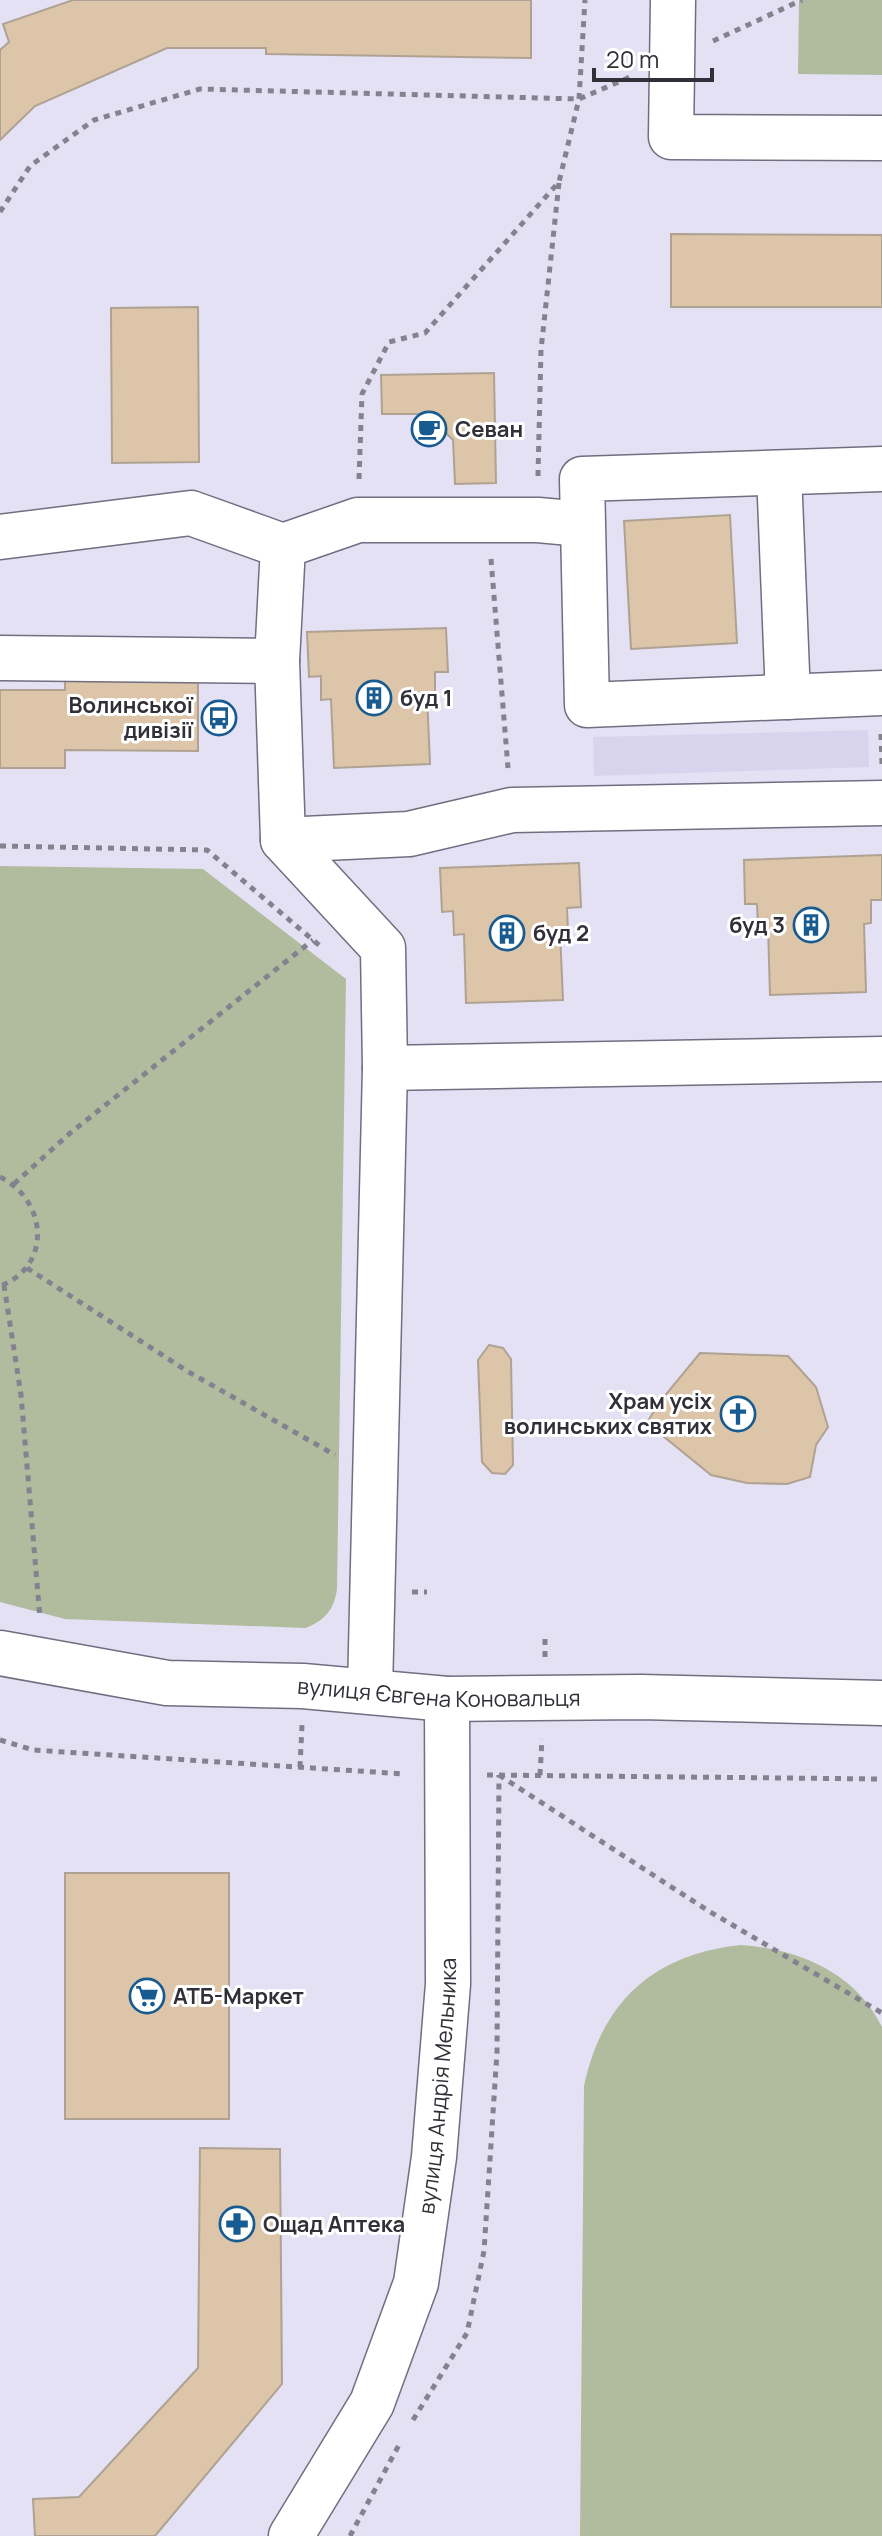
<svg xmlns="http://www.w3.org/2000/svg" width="882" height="2536" viewBox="0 0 882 2536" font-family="Manrope,sans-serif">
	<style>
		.built { fill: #d9d4ee }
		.green { fill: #b1bb9e }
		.building { fill: #dcc5a9; stroke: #afa292; stroke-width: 2 }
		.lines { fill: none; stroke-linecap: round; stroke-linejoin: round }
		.minor-casing { stroke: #716e80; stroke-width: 47 }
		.path { stroke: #858290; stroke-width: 5; stroke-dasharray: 6 6; stroke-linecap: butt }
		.minor { stroke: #fff; stroke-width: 44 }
		.labels { text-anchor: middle; stroke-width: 6; stroke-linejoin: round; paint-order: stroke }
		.poi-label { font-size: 22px; font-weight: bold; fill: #312f37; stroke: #fff; text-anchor: start }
		.street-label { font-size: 22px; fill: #312f37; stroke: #fff }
	</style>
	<rect width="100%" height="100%" fill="#e4e1f5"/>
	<path class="built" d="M868,730L869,767L594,776L593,737Z"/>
	<path class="green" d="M799,0H882V75L798,74Z
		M0,866L203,869L346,979L337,1590C333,1611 326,1619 306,1628L65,1619L0,1602Z
		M741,1945C798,1949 855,1972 882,2027V2536H580L584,2086C602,2001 654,1954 741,1945Z"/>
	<path class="building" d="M73,0H531V58L266,54V48H167L35,106L0,140V50L9,42L3,24Z
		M671,234L882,235V307H671Z
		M198,307L199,462L112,463L111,308Z
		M494,373L496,483L455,484L453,440L427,414H382L381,375Z
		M730,515L737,643L631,649L624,521Z
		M446,628L448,672H435V696H427L430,764L334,768L331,699L321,700V676L309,677L307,632Z
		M65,670H198V751L65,750V768H0V690H65Z
		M882,855V900H871V923L864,924L866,992L770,995L768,927H758L757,904H745L744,860Z
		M579,863L581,907L567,908L568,931H560L563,1000L466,1003L464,934L454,935L453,911L442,912L440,868Z
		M489,1345L503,1348L511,1359L513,1465L505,1474L492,1473L482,1462L478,1360Z
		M700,1353L788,1356L816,1387L828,1427L816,1445L810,1477L787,1484L747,1483L711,1475L647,1423L658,1404Z
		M65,1873H229V2119H65Z
		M200,2148L280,2149L282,2384L155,2536H35L33,2499L79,2497L198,2368Z"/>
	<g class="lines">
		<g class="minor-casing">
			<g id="minor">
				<path d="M673,0L671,137L882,138"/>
				<path d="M882,469L582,479L587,705L882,693"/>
				<path d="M779,473L788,697"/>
				<path d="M0,537L191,513L283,546L277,661L0,658"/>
				<path d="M283,546L358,520H538L582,524"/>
				<path d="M277,661L283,840L383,948L385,1068L370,1690"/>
				<path d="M283,840L409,834L512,810L882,803"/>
				<path d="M385,1068L882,1059"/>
				<path id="s1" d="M0,1653L167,1683L303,1686L447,1699L641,1697L882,1703"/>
				<path id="s2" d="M291,2536L372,2403L416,2283L434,2157L448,1984L447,1699"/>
			</g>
		</g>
		<path class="path" d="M713,41L802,0
			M0,212L30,166L94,120L200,89L579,99L630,77
			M538,476L541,350L559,183
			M359,479L362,394L389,342L425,333L559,182L579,99L585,0
			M491,559L508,768
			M881,734L882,764
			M0,846L207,850L320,946
			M0,1177C47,1200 53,1266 0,1286
			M14,1184L69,1134L313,940
			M27,1268L187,1371L335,1455
			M4,1285L21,1395L40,1618
			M412,1592H427
			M545,1657V1634
			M0,1740L33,1750L405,1774
			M300,1767L302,1725
			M487,1775L882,1779
			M499,1775L707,1910L882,2013
			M540,1775L542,1739
			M413,2420L467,2333L484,2251L497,2052L499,1775
			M350,2536L400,2443"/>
		<use href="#minor" class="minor"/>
	</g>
	<defs>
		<g id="cafe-ring" transform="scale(1.8)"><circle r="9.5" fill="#fff" stroke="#185b90" stroke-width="1.5"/><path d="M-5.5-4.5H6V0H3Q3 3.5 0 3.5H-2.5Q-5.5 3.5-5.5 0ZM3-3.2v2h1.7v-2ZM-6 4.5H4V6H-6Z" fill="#185b90"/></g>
		<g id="building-ring" transform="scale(1.8)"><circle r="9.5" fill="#fff" stroke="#185b90" stroke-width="1.5"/><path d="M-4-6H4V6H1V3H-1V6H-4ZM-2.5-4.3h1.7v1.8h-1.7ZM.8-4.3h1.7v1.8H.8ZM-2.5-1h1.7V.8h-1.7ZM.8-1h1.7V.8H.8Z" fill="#185b90"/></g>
		<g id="bus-ring" transform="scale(1.8)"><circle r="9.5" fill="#fff" stroke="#185b90" stroke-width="1.5"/><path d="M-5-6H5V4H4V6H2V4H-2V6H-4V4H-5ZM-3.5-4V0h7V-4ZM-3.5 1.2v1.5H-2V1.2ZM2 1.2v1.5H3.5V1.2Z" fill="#185b90"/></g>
		<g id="church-ring" transform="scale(1.8)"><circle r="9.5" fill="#fff" stroke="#185b90" stroke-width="1.5"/><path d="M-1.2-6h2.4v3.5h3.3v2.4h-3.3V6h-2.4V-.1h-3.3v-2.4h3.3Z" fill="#185b90"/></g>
		<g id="supermarket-ring" transform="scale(1.8)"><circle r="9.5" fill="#fff" stroke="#185b90" stroke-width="1.5"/><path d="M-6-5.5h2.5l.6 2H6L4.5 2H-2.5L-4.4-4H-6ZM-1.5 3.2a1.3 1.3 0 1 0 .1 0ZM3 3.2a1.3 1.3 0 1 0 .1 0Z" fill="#185b90"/></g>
		<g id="pharmacy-ring" transform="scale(1.8)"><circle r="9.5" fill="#fff" stroke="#185b90" stroke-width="1.5"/><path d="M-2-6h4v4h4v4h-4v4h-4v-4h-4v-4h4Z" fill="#185b90"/></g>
	</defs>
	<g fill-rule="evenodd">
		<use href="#cafe-ring" x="429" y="429"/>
		<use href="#building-ring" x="374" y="698"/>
		<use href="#bus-ring" x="219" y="718"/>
		<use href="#building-ring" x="811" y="925"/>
		<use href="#building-ring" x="507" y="933"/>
		<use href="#church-ring" x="738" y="1414"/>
		<use href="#supermarket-ring" x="147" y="1996"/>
		<use href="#pharmacy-ring" x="237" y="2224"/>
	</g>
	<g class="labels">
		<g class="poi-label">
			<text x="455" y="437">Севан</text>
			<text x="400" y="706">буд 1</text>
			<text x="193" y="713" text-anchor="end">Волинської<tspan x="193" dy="25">дивізії</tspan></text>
			<text x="785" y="933" text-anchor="end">буд 3</text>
			<text x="533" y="941">буд 2</text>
			<text x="712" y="1409" text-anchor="end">Храм усіх<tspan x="712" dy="25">волинських святих</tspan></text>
			<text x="173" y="2004">АТБ-Маркет</text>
			<text x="263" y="2232">Ощад Аптека</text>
		</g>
		<g class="street-label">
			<text dy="8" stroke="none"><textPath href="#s1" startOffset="442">вулиця Євгена Коновальця</textPath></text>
			<text dy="8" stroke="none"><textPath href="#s2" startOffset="482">вулиця Андрія Мельника</textPath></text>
		</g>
	</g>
	<path d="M594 68v12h118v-12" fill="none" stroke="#312f37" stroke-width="4"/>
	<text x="606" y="68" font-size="24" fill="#312f37" stroke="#ffffff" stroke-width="6" paint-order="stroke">20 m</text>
</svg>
